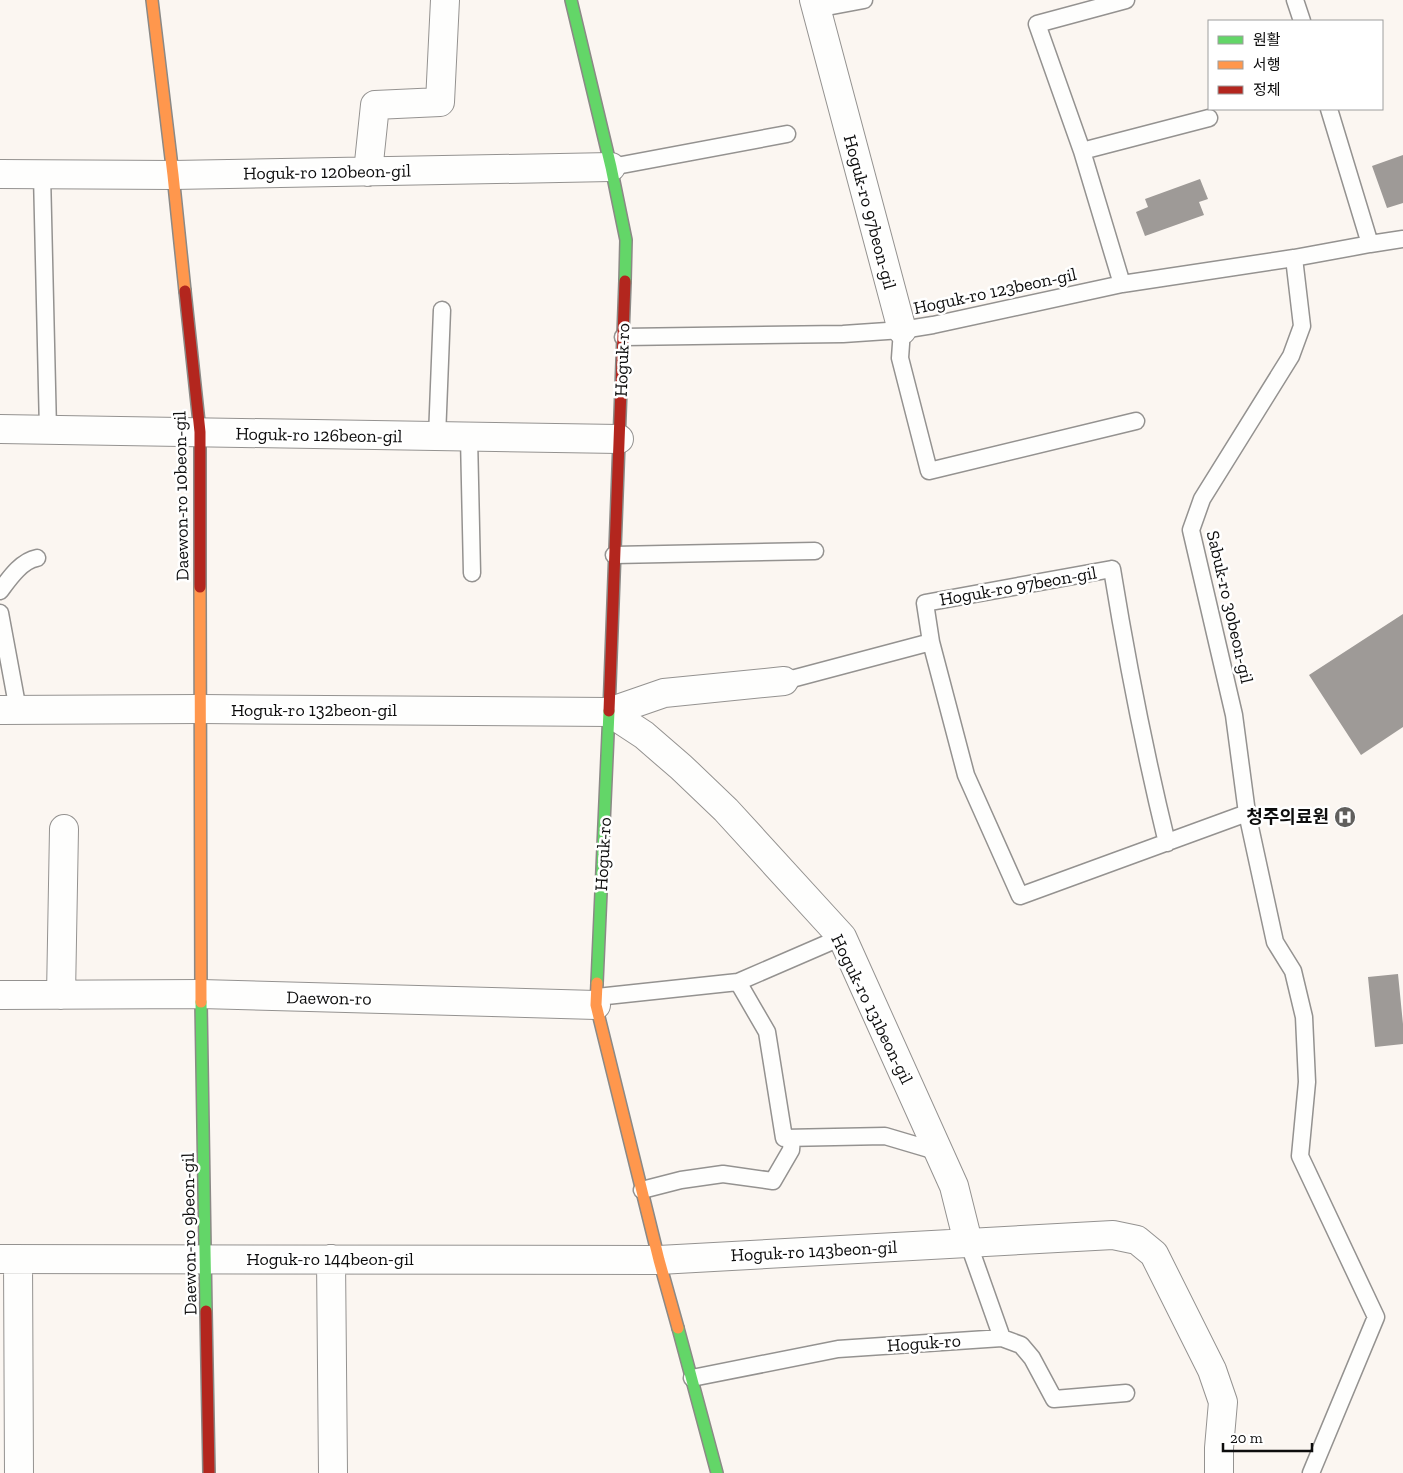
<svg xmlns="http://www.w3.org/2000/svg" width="1403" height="1473" viewBox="0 0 1403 1473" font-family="'Zilla Slab','Noto Sans KR',serif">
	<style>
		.building { fill: #9e9a97 }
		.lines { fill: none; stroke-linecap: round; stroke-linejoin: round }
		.lane-casing { stroke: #949290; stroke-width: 19 }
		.street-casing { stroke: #949290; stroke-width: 30 }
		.fast-casing { stroke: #8b8986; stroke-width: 14 }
		.slow-casing { stroke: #8b8986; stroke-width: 14 }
		.jam-casing { stroke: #8b8986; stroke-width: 14 }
		.lane { stroke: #fefefd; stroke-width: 16 }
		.street { stroke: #fefefd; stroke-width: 28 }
		.fast { stroke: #63d668; stroke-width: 11 }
		.slow { stroke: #ff974d; stroke-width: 11 }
		.jam { stroke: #b3261e; stroke-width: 11 }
		.labels { text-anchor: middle; stroke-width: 5; stroke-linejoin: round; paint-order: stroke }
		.street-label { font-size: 18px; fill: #0d0d0d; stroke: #fff }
		.poi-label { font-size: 18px; font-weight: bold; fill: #0d0d0d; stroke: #fff; text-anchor: end }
	</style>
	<rect width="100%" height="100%" fill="#fbf6f1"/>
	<path class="building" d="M1403,155V203L1387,208L1372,166Z
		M1200,179L1208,199L1199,202L1204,215L1145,236L1136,212L1148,207L1145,199Z
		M1403,614V727L1361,755L1309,675Z
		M1398,974L1403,1024V1044L1375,1047L1368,977Z"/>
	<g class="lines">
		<g class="lane-casing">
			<path id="lane" d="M1295,0L1302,21
				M816,9L864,0
				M1329,109L1370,244
				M1082,151L1209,118
				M611,167L787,134
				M42,174L48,430
				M1294,258L1302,326L1291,356L1202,499L1191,530L1234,715L1247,813L1275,942L1293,971L1304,1017L1307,1082L1300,1156L1376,1317L1311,1473
				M1122,284L1082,151L1037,24L1126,0
				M902,330L900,358L929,471L1136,421
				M623,337L843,334L902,330L933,325L1122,284L1294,258L1370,244L1403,239
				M437,437L442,310
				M469,437L472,573
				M614,555L815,551
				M0,591C9,579 21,561 37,558
				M0,613L18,710
				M784,681L931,642
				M1167,843C1145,753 1127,661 1112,569L925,603L931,642L966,775L1020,896L1247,813
				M738,982L767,1032L784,1138L885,1136L939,1152
				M597,997L738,982L842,937
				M642,1190L681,1180L723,1174L773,1181L791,1150L792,1138
				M968,1242L1002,1338
				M692,1378L838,1349L1002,1338L1021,1345L1032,1358L1054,1399L1126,1393"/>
		</g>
		<g class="street-casing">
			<path id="street" d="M814,0L902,330
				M368,172L375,105L440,102L445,0
				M0,174L173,175L611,167
				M0,429L619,439
				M0,710L201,709L609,712L664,693L784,681
				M609,712L644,735L681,767L726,810L842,937L954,1186L968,1242
				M0,995L201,994L596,1005
				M61,995L64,829
				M0,1259L659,1260L1113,1235L1137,1240L1154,1254L1212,1370L1223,1402L1219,1448V1473
				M18,1259L19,1473
				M331,1259L333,1473"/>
		</g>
		<g class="fast-casing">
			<path id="fast" d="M571,0L611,167L626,240L625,281
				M597,983L609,711
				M201,1002L206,1311
				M678,1328L717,1473"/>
		</g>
		<g class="slow-casing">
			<path id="slow" d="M152,0L173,175L185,291
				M200,587L201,1002
				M597,983L596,1005L659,1260L678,1328"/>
		</g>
		<g class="jam-casing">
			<path id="jam" d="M185,291L200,432V587
				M609,711L625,281
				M206,1311L209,1473"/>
		</g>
		<use href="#lane" class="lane"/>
		<use href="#street" class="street"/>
		<use href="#fast" class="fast"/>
		<use href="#slow" class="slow"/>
		<use href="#jam" class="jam"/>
	</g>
	<defs>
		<g id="hospital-disc" transform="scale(1.125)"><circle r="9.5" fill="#605f5d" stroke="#fff"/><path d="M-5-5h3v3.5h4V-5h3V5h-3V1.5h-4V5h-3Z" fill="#fff"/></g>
	</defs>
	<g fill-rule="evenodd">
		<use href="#hospital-disc" x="1345" y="817"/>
	</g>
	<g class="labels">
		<g class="street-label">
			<text transform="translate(327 172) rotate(-1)" y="6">Hoguk-ro 120beon-gil</text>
			<text transform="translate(870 212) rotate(75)" y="6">Hoguk-ro 97beon-gil</text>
			<text transform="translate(995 291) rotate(-12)" y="6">Hoguk-ro 123beon-gil</text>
			<text transform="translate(622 360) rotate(-88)" y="6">Hoguk-ro</text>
			<text transform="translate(319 435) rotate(1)" y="6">Hoguk-ro 126beon-gil</text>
			<text transform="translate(181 496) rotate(-91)" y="6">Daewon-ro 10beon-gil</text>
			<text transform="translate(1018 586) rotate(-10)" y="6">Hoguk-ro 97beon-gil</text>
			<text transform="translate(1230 607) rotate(77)" y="6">Sabuk-ro 30beon-gil</text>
			<text x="314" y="716">Hoguk-ro 132beon-gil</text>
			<text transform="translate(603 854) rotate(-87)" y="6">Hoguk-ro</text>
			<text transform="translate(329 998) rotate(1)" y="6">Daewon-ro</text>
			<text transform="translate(872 1009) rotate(64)" y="6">Hoguk-ro 131beon-gil</text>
			<text transform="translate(189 1234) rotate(-91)" y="6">Daewon-ro 9beon-gil</text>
			<text transform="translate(814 1251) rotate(-3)" y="6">Hoguk-ro 143beon-gil</text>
			<text x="330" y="1265">Hoguk-ro 144beon-gil</text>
			<text transform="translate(924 1343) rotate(-4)" y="6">Hoguk-ro</text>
		</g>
		<g class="poi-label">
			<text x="1329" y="823">청주의료원</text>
		</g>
	</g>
	<rect x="1208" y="20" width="175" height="90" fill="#ffffff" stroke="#9e9e9e"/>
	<rect x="1218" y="36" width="25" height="8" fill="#63d668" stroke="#9e9e9e"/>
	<text x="1253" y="45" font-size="15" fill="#0d0d0d">원활</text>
	<rect x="1218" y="61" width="25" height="8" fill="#ff974d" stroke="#9e9e9e"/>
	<text x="1253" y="70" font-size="15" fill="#0d0d0d">서행</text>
	<rect x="1218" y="86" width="25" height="8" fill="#b3261e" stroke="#9e9e9e"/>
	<text x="1253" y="95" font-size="15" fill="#0d0d0d">정체</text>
	<path d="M1223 1443v8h89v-8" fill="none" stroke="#0d0d0d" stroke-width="2.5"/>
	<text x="1230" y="1443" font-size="15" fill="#0d0d0d" stroke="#ffffff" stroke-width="4" paint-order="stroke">20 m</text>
</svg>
